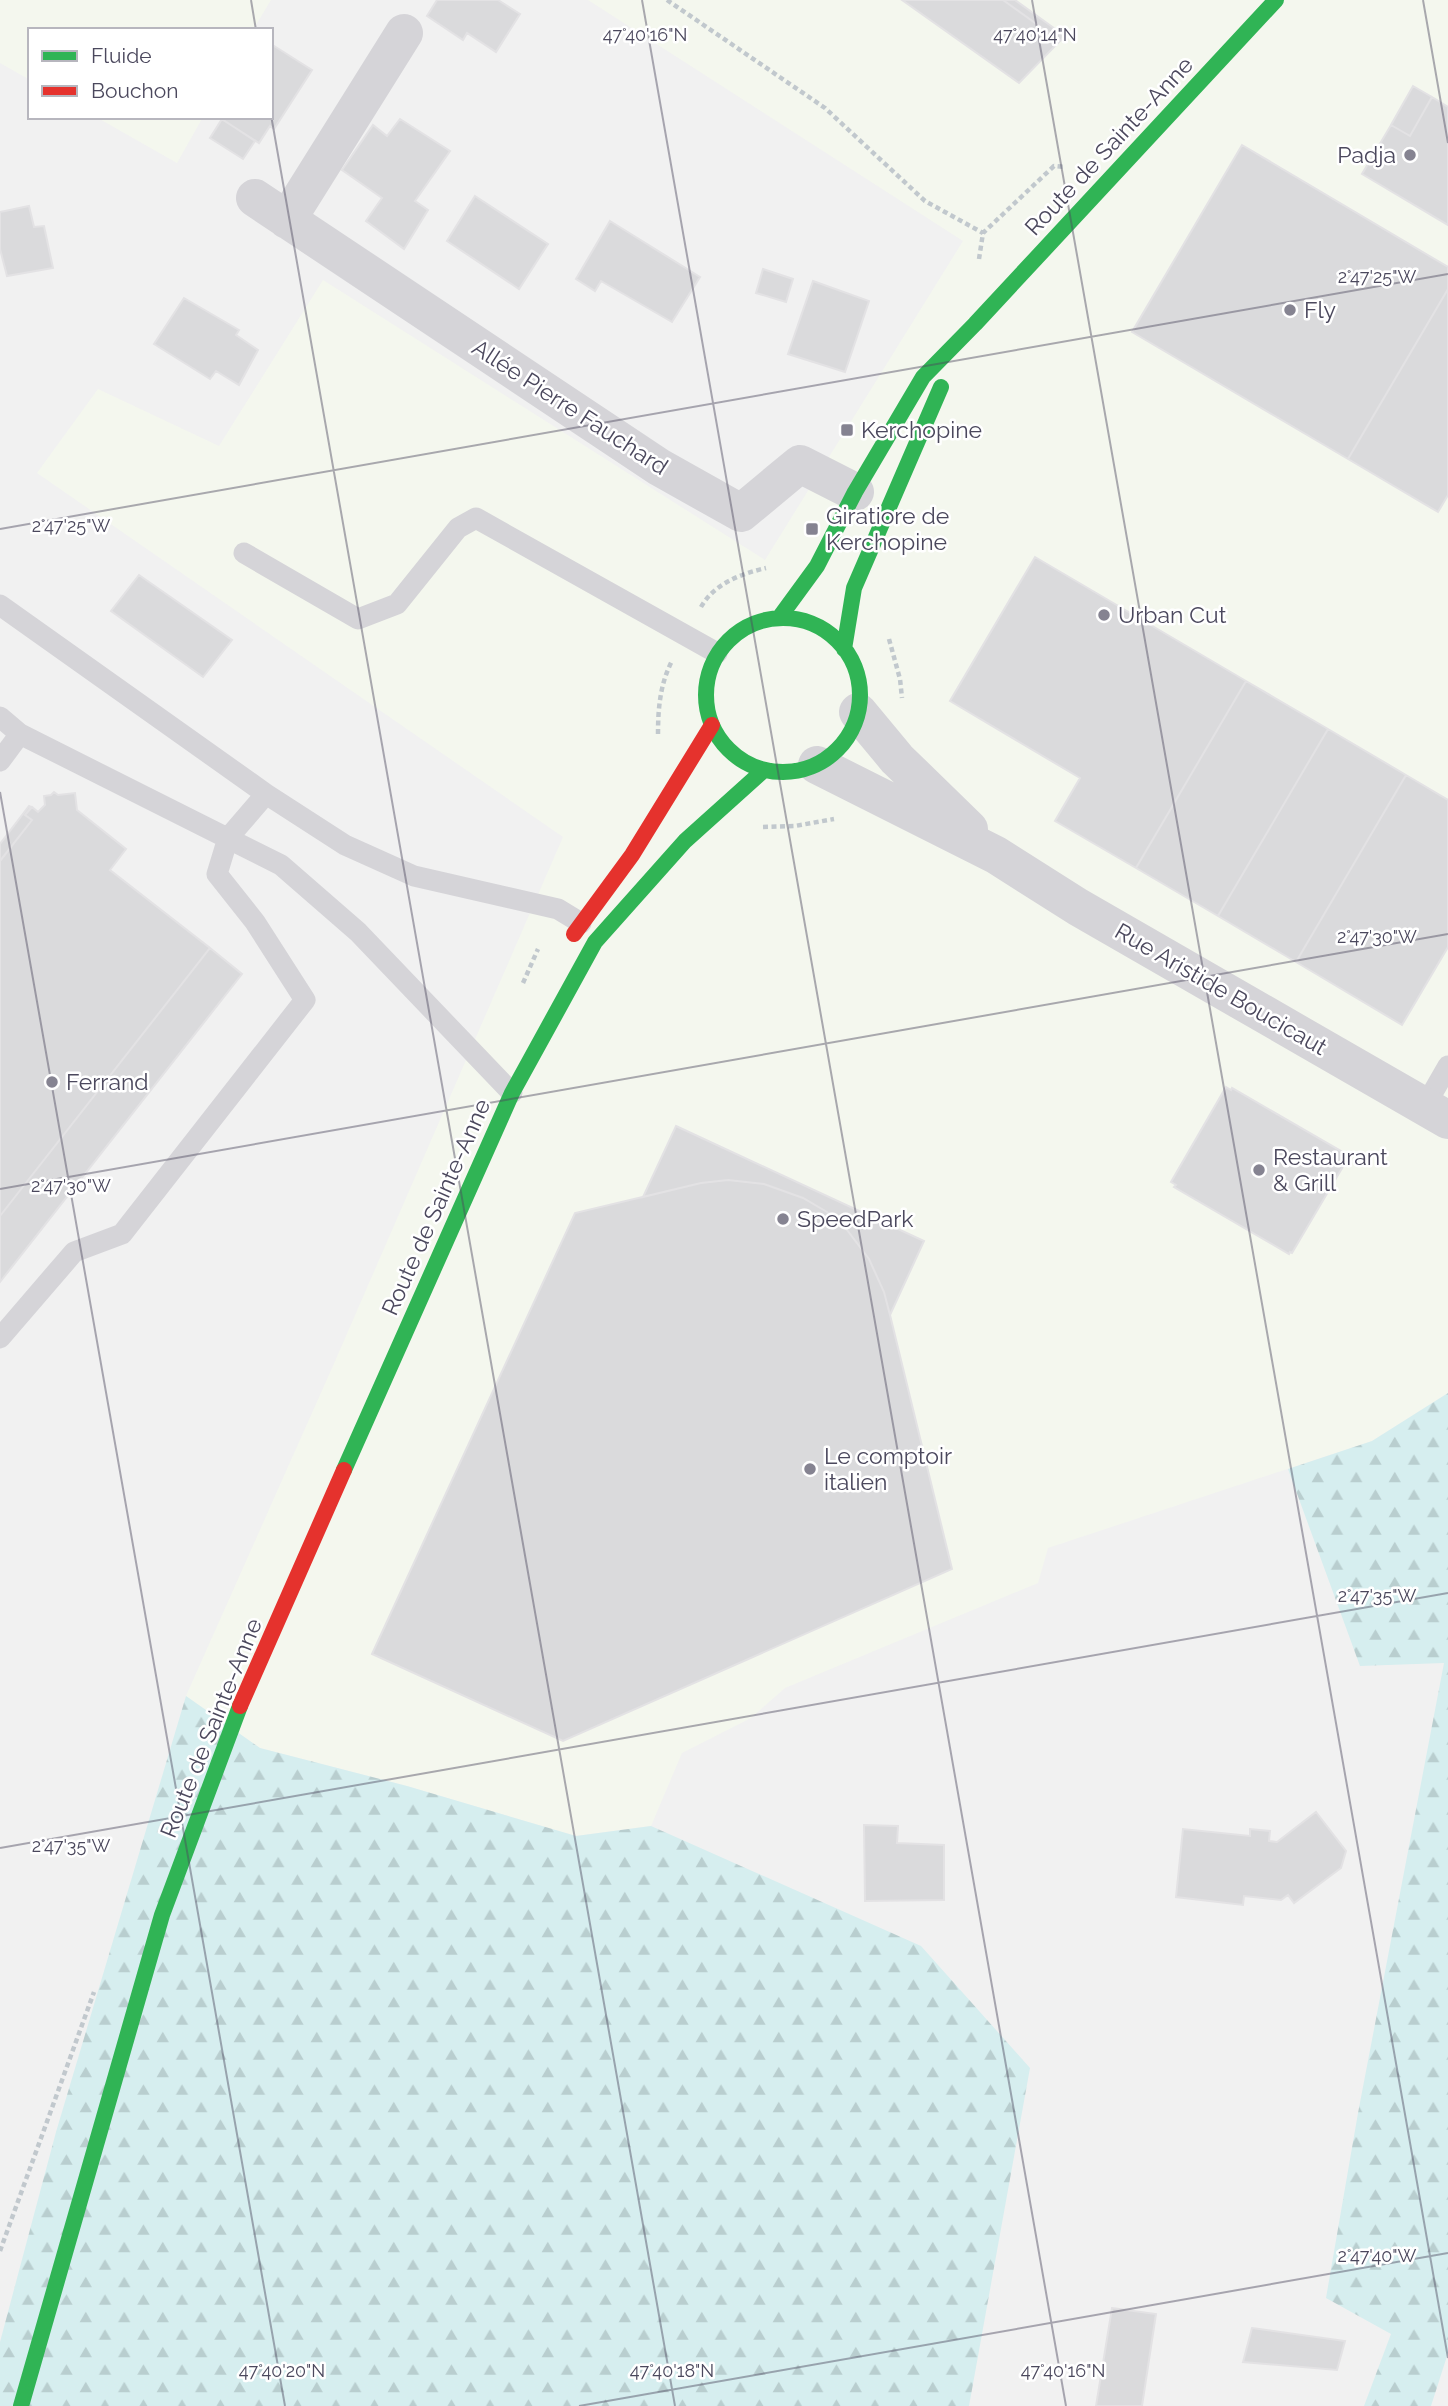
<svg xmlns="http://www.w3.org/2000/svg" width="1448" height="2406" viewBox="0 0 1448 2406" font-family="Raleway,sans-serif">
	<style>
		.commercial { fill: #f4f7ee }
		.forest { fill: url(#forest-firs) }
		.building { fill: #dadadc; stroke: #e3e2e4; stroke-width: 2 }
		.lines { fill: none; stroke-linecap: round; stroke-linejoin: round }
		.path { stroke: #c1c8cd; stroke-width: 4.5; stroke-dasharray: 5 3.5; stroke-linecap: butt }
		.lane { stroke: #d5d4d8; stroke-width: 21 }
		.street { stroke: #d5d4d8; stroke-width: 38 }
		.fast { stroke: #30b455; stroke-width: 16 }
		.jam { stroke: #e5322d; stroke-width: 16 }
		.ticks { fill: none; stroke: #4b485d; stroke-width: 2; stroke-opacity: 0.45 }
		.poi-dot { fill: #858391; stroke: #fff; stroke-width: 2.5 }
		.labels { text-anchor: middle; stroke-width: 5; stroke-linejoin: round; paint-order: stroke }
		.street-label { font-size: 23px; fill: #4b485d; stroke: #fff }
		.poi-label { font-size: 23px; fill: #4b485d; stroke: #fff; text-anchor: start }
		.ticks-label { font-size: 18px; text-anchor: middle; fill: #4b485d; stroke: #fff; stroke-width: 5; stroke-linejoin: round; paint-order: stroke }
	</style>
	<defs>
		<pattern id="forest-firs" width="22" height="20" patternUnits="userSpaceOnUse" patternTransform="scale(1.75)"><rect width="22" height="20" fill="#d6eeef"/><path d="M5 1l3.5 6h-7zM16 11l3.5 6h-7z" fill="#b9cecf"/></pattern>
	</defs>
	<rect width="100%" height="100%" fill="#f1f1f1"/>
	<path class="commercial" d="M0,0H271L253,30H30V80L0,63Z
		M588,0H1448V1393L1372,1441L1048,1548L1038,1583L785,1688L751,1718L682,1753L651,1826L576,1836L407,1786L260,1748L186,1696L336,1359L563,837L37,473L98,389L219,446L323,280L765,560L963,241Z
		M96,117H203L177,163Z"/>
	<path class="forest" d="M1448,1393V2353L1431,2406H1364L1391,2334L1326,2298L1358,2113L1444,1663L1360,1666L1288,1469L1372,1441Z
		M186,1696L260,1748L407,1786L576,1836L651,1826L921,1946L1030,2068L969,2406H0V2342L56,2132Z"/>
	<path class="building" d="M437,0H498L520,14L496,52L467,33L463,40L427,16Z
		M902,0H1003L1060,41L1019,83Z
		M1003,0H1015L1065,36L1060,41Z
		M271,44L312,70L274,129L270,126L259,143L220,118L271,117Z
		M1413,86L1432,97L1410,136L1391,125Z
		M1432,97L1448,107V225L1362,174L1391,125L1410,136Z
		M222,119L255,141L243,159L210,138Z
		M400,119L450,151L415,201L428,210L404,249L366,221L382,198L342,170L373,125L387,136Z
		M1242,145L1448,267V289L1348,459L1132,332Z
		M475,196L548,244L519,289L447,241Z
		M29,206L34,227L44,226L53,268L7,276L0,249V212Z
		M610,221L700,277L672,322L601,281L595,291L576,279Z
		M763,269L793,279L786,302L756,293Z
		M813,281L869,301L845,372L788,354Z
		M1448,289V495L1438,512L1348,459Z
		M184,298L239,330L236,335L258,350L239,385L216,371L210,379L154,344Z
		M1035,557L1246,681L1136,868L1055,821L1080,778L950,701Z
		M139,575L232,640L203,677L111,611Z
		M1246,681L1328,729L1218,916L1136,868Z
		M1328,729L1406,775L1296,962L1218,916Z
		M1406,775L1448,800V947L1402,1025L1296,962Z
		M54,792L58,795L75,793L77,810L126,849L110,870L210,948L0,1216V861L32,820L25,815L32,807L38,812L45,805L44,796L51,795Z
		M29,806L31,807L25,815L32,820L0,861V844Z
		M210,948L242,974L0,1282V1216Z
		M1226,1087L1231,1090L1232,1088L1346,1154L1345,1156L1348,1158L1292,1253L1290,1252L1289,1254L1174,1187L1176,1185L1171,1182Z
		M676,1126L924,1241L890,1315L884,1292L869,1259L847,1230L827,1212L803,1198L764,1184L728,1180L701,1183L643,1197Z
		M728,1180L764,1184L803,1198L827,1212L847,1230L869,1259L884,1292L890,1315L952,1569L563,1741L372,1654L575,1213L701,1183Z
		M1316,1812L1346,1851L1341,1868L1294,1903L1288,1895L1281,1900L1244,1896L1243,1905L1176,1897L1183,1829L1250,1836V1829L1270,1831L1269,1841L1277,1842Z
		M864,1825L898,1826L897,1843L944,1845V1900L865,1901Z
		M1112,2308L1156,2314L1142,2406H1096Z
		M1252,2328L1345,2341L1337,2370L1243,2362Z"/>
	<g class="lines">
		<path class="path" d="M667,0L825,108L925,201L983,233
			M979,259L983,233L1054,166L1065,167
			M701,607C714,584 740,574 766,568
			M889,639L900,679L902,698
			M658,734C658,709 660,684 672,661
			M763,827L795,826L834,819
			M523,983L538,949
			M0,2251L94,1992"/>
		<path class="lane" d="M244,553L358,619L397,604L458,528L476,518L717,653
			M0,605L266,794L345,845L414,876L558,909L581,923
			M0,717L20,734L281,865L358,932L512,1093
			M0,761L20,734
			M1425,1106L1448,1066
			M0,1338L74,1252L122,1234L305,1000L255,922L217,874L228,838L266,794"/>
		<path class="street" d="M255,198L659,467L741,513L800,464L855,492
			M287,220L404,33
			M858,712L897,759L969,829
			M817,765L996,855L1078,907L1448,1120"/>
		<path class="fast" d="M779,618L817,566L855,492L923,377L975,324L1276,0
			M706 695a77 77 0 1 1 154 0a77 77 0 1 1-154 0Z
			M844,649L854,588L941,387
			M344,1470L512,1093L595,942L685,841L764,770
			M21,2406L162,1915L240,1706"/>
		<path class="jam" d="M574,934L632,855L712,725
			M240,1706L344,1470"/>
	</g>
	<path class="ticks" d="M251,0L256,30M642,0L1066,2406M1032,0L1448,2358M1423,0L1448,143M271,115L675,2406M0,529L1448,274M0,792L285,2406M0,1189L1448,934M0,1848L1448,1593M579,2406L1448,2253"/>
	<g class="poi-dot">
		<circle cx="1410" cy="155" r="7"/>
		<circle cx="1290" cy="310" r="7"/>
		<rect x="840" y="423" width="14" height="14" rx="3.5"/>
		<rect x="805" y="522" width="14" height="14" rx="3.5"/>
		<circle cx="1104" cy="615" r="7"/>
		<circle cx="52" cy="1082" r="7"/>
		<circle cx="1259" cy="1170" r="7"/>
		<circle cx="783" cy="1219" r="7"/>
		<circle cx="810" cy="1469" r="7"/>
	</g>
	<g class="labels">
		<g class="street-label">
			<text transform="translate(1109 146) rotate(-47)" y="8">Route de Sainte-Anne</text>
			<text transform="translate(570 407) rotate(33)" y="8">Allée Pierre Fauchard</text>
			<text transform="translate(1221 989) rotate(30)" y="8">Rue Aristide Boucicaut</text>
			<text transform="translate(436 1207) rotate(-66)" y="8">Route de Sainte-Anne</text>
			<text transform="translate(211 1728) rotate(-68)" y="8">Route de Sainte-Anne</text>
		</g>
		<g class="poi-label">
			<text x="1396" y="163" text-anchor="end">Padja</text>
			<text x="1304" y="318">Fly</text>
			<text x="861" y="438">Kerchopine</text>
			<text x="826" y="524">Giratiore de<tspan x="826" dy="26">Kerchopine</tspan></text>
			<text x="1118" y="623">Urban Cut</text>
			<text x="66" y="1090">Ferrand</text>
			<text x="1273" y="1165">Restaurant<tspan x="1273" dy="26">&amp; Grill</tspan></text>
			<text x="797" y="1227">SpeedPark</text>
			<text x="824" y="1464">Le comptoir<tspan x="824" dy="26">italien</tspan></text>
		</g>
	</g>
	<g class="ticks-label">
		<text x="1035" y="41">47°40'14"N</text>
		<text x="645" y="41">47°40'16"N</text>
		<text x="1377" y="283">2°47'25"W</text>
		<text x="71" y="532">2°47'25"W</text>
		<text x="1377" y="943">2°47'30"W</text>
		<text x="71" y="1192">2°47'30"W</text>
		<text x="1377" y="1602">2°47'35"W</text>
		<text x="71" y="1852">2°47'35"W</text>
		<text x="1377" y="2262">2°47'40"W</text>
		<text x="282" y="2377">47°40'20"N</text>
		<text x="672" y="2377">47°40'18"N</text>
		<text x="1063" y="2377">47°40'16"N</text>
	</g>
	<rect x="28" y="28" width="245" height="91" fill="#ffffff" stroke="#b7b6be" stroke-width="2"/>
	<rect x="42" y="51" width="35" height="10" fill="#30b455" stroke="#b7b6be" stroke-width="2"/>
	<text x="91" y="63" font-size="21" fill="#4b485d">Fluide</text>
	<rect x="42" y="86" width="35" height="10" fill="#e5322d" stroke="#b7b6be" stroke-width="2"/>
	<text x="91" y="98" font-size="21" fill="#4b485d">Bouchon</text>
</svg>
